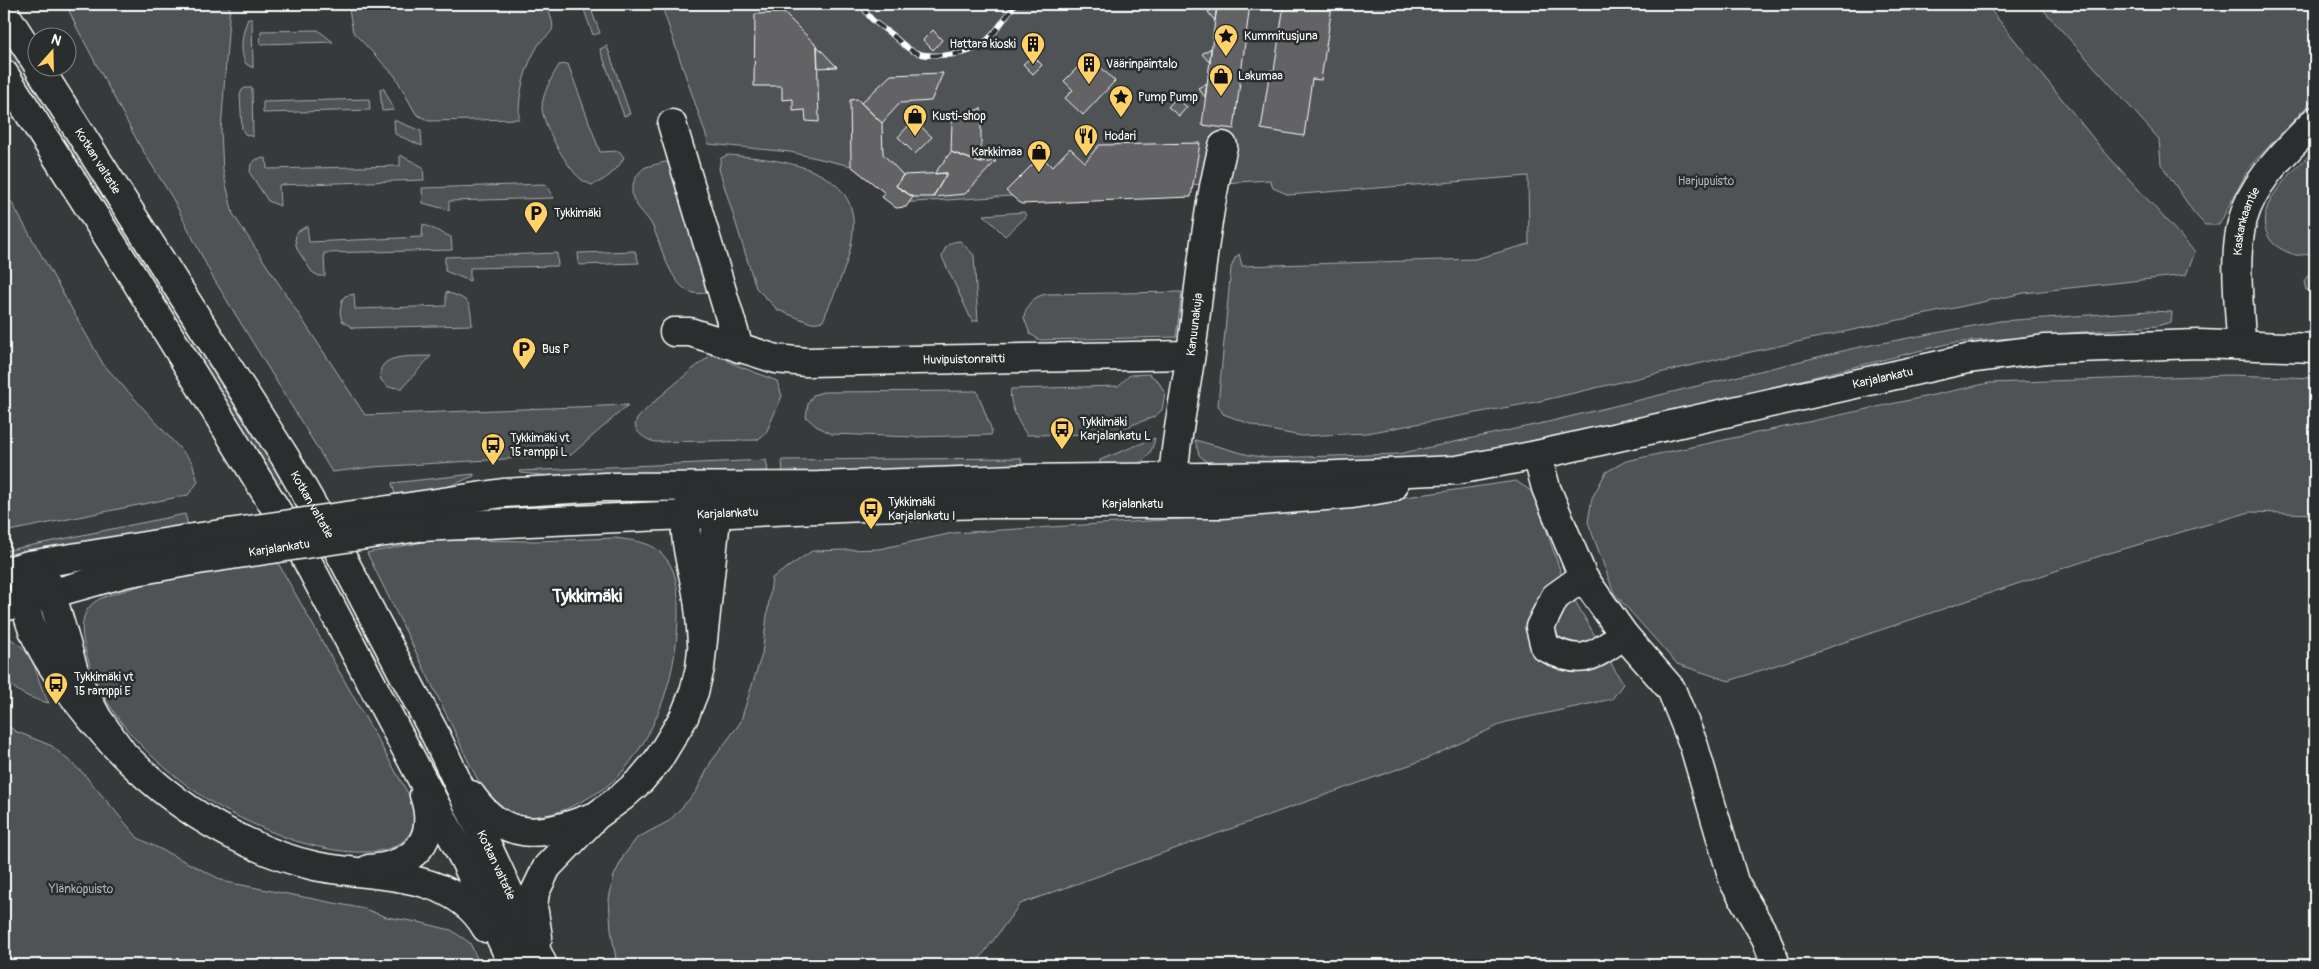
<svg xmlns="http://www.w3.org/2000/svg" width="2319" height="969" viewBox="0 0 2319 969" font-family="Pangolin,sans-serif">
	<style>
		.green { fill: #505354; stroke: #a8a9aa }
		.building { fill: #636465; stroke: #fff }
		.lines { fill: none; stroke-linecap: round; stroke-linejoin: round }
		.minor-casing { stroke: #fff; stroke-width: 31 }
		.major-casing { stroke: #fff; stroke-width: 31 }
		.highway-casing { stroke: #fff; stroke-width: 31 }
		.minor { stroke: #2a2d2e; stroke-width: 28 }
		.major { stroke: #2a2d2e; stroke-width: 28 }
		.highway { stroke: #2a2d2e; stroke-width: 28 }
		.rail-casing { stroke: #fff; stroke-width: 5.5 }
		.rail { stroke: #2a2d2e; stroke-width: 4; stroke-dasharray: 11; stroke-linecap: butt }
		.major-bridge-casing { stroke: #fff; stroke-width: 31; stroke-linecap: butt }
		.major-bridge { stroke: #2a2d2e; stroke-width: 28 }
		.labels { text-anchor: middle; stroke-width: 5; stroke-linejoin: round; paint-order: stroke }
		.poi-label { font-size: 12px; fill: #fff; stroke: #2a2d2e; text-anchor: start }
		.street-label { font-size: 12px; fill: #fff; stroke: #2a2d2e }
		.park-label { font-size: 12px; fill: #b0b2b2; stroke: #2a2d2e }
		.district-label { font-size: 18px; font-weight: bold; fill: #fff; stroke: #2a2d2e }
	</style>
	<rect width="100%" height="100%" fill="#373a3b"/>
	<filter id="ink" filterUnits="userSpaceOnUse"><feTurbulence type="fractalNoise" baseFrequency=".02" numOctaves="2"/><feDisplacementMap in="SourceGraphic" scale="10" xChannelSelector="R" yChannelSelector="G"/><feConvolveMatrix kernelMatrix="1 2 1 2 8 2 1 2 1" color-interpolation-filters="sRGB"/></filter>
	<g filter="url(#ink)">
		<path class="green" d="M66,4H230L221,131L223,171L233,214L365,415L628,405L571,455L373,467L332,472L212,276L173,199L140,146L77,28Z
			M348,4H546C548,11 555,23 552,30C550,35 542,39 539,44C525,66 518,94 519,119L429,121L416,114L395,76L353,32Z
			M582,4H589L600,33L593,35Z
			M661,4H1986L2101,148L2195,252L2186,275L2024,293L1723,358L1536,402L1367,433L1302,436L1264,429L1223,414L1218,405L1231,268L1235,258L1239,254L1242,266L1475,259L1529,244L1528,176L1289,195L1273,188L1270,180L898,203L851,166L790,152L709,144Z
			M2038,4H2315V98L2250,166L2219,225H2205L2194,213L2161,164L2159,139Z
			M248,19H252L253,68L246,64C239,52 242,32 248,19Z
			M318,30L333,42L260,44L261,31Z
			M4,33L284,479L275,486L4,52Z
			M607,46L630,114L624,116L600,49Z
			M568,64L600,152L619,151L624,157C618,170 606,180 592,185C589,184 585,182 582,180C568,170 543,126 542,108C542,94 552,77 559,65Z
			M245,88H252L253,137L245,134L242,129L240,95L242,90Z
			M380,89H384L394,110L382,111Z
			M369,99L370,110L263,113V102Z
			M394,120L421,131L422,146L395,134Z
			M2315,149V252C2310,253 2301,256 2296,255C2290,254 2276,247 2272,242C2246,209 2294,172 2315,149Z
			M400,155L423,167L424,180L279,185L280,206L268,201L250,173L251,164L257,159L266,158L267,169L400,166Z
			M728,155C774,159 859,165 853,231C851,261 834,293 823,321L811,323L778,310L756,288L719,169L721,158Z
			M665,162L671,163L709,287L704,293C672,300 662,245 652,225C647,216 638,209 634,200C628,190 636,172 646,167C652,165 659,164 665,162Z
			M545,184L554,198L449,201V210L423,203L422,188Z
			M4,189L103,364L192,462L198,482L188,495L4,532Z
			M1024,212L1027,216L1005,236L984,215Z
			M423,224L451,237L452,250L324,253L325,276H319L312,272L297,249L295,240L297,232L307,226L309,242L422,237Z
			M960,241L974,255L978,321H972L942,257C945,246 948,242 960,241Z
			M635,251L639,263L579,265L578,253Z
			M557,253L558,266L470,268V281L445,271V257Z
			M2310,273H2315V291L2306,290L2304,281Z
			M446,292C470,300 470,300 472,325L353,328L342,321L340,313L342,300L345,296L354,294L355,309L446,306Z
			M1182,292L1176,337L1040,340L1030,334L1024,318C1026,305 1032,297 1046,294Z
			M2149,311L2172,312L2171,322L2157,326L1951,343L1554,441L1450,461L1209,464L1199,455L1195,440L1249,455L1269,458L1398,454L1548,422L1855,348L2000,321Z
			M712,355H721L731,363L777,381L782,396L766,433L757,440L655,442C647,440 632,432 636,421C639,413 702,360 712,355Z
			M431,356L402,388L388,387L381,380C374,352 414,357 431,356Z
			M1149,374L1158,381L1165,393L1162,410L1154,417L1112,432L1104,434L1027,435C1019,424 1008,403 1011,389L1118,386L1130,375Z
			M2229,375L2315,378V514L2250,512L2103,555L1729,681L1677,664L1614,593L1588,522L1592,498L1606,472L1626,461L1989,383Z
			M977,391L992,431L991,435L914,437L832,434L816,426L806,417L808,404L813,395L823,392Z
			M1155,438C1149,471 1125,466 1099,468L1100,460Z
			M1021,458L1022,466L947,472L783,473L782,460Z
			M766,460L768,471L575,478L520,473L519,471Z
			M474,474V476L440,490L395,494L392,483Z
			M1516,481L1534,493L1564,582L1623,684L1612,699L1506,722L1426,759L1020,904L975,965H617L611,930L609,899L614,876L624,855L637,838L669,821L696,792L711,762L740,723L762,654L772,578L812,551L879,549L953,533L1310,511Z
			M185,514L188,525L4,561V551Z
			M615,538C628,540 644,541 655,548C678,565 678,587 678,612C678,668 660,727 624,770C610,787 588,799 568,808C540,820 516,821 492,799C477,785 461,745 452,726C424,668 395,610 367,553L434,540L537,541Z
			M278,563L414,804C424,872 328,852 290,839C263,829 236,817 211,802C160,769 105,719 88,659C83,642 77,620 91,605C100,596 115,594 126,590C140,586 155,580 169,577C205,570 242,568 278,563Z
			M4,635C42,656 30,669 49,703C29,698 17,693 4,678Z
			M4,723L15,731L52,746L83,773L138,838L226,882L365,909L386,917L418,922L451,930L470,943L480,965H4Z"/>
		<path class="building" d="M1217,4H1250L1234,129L1202,125Z
			M1284,4L1332,6L1321,80L1312,79L1304,136L1261,129L1270,70L1274,71Z
			M1217,7L1215,21L1208,12Z
			M784,13L817,46L819,122L806,121L805,110L793,111V99L782,100V86H754L755,14Z
			M933,30L942,40L933,50L923,40Z
			M817,46L837,67L818,68Z
			M1211,48L1210,63L1202,54Z
			M1033,56L1042,65L1033,74L1023,64Z
			M1096,63L1115,81L1083,115L1065,98L1073,90L1064,81L1081,64L1089,71Z
			M943,73L931,101L900,103L882,123L861,103L891,75Z
			M1207,83L1205,97L1198,88Z
			M1176,98L1187,107L1179,116L1168,107Z
			M857,99L882,123L883,154L903,175L896,186L913,197L906,207L896,208L882,197L885,193L851,166L850,100Z
			M981,108V163L951,152L952,121Z
			M914,120L932,137L915,154L898,137Z
			M1200,143L1191,197L1021,204L1006,191L1041,156L1052,167L1070,148L1085,162L1099,145Z
			M951,152L981,163L996,161L965,194L933,197L947,173L934,174Z
			M947,173L933,197H913L896,186L903,175Z"/>
		<g class="lines">
			<g class="minor-casing">
				<g id="minor">
					<path d="M672,124L739,348"/>
					<path id="s1" d="M674,332H690L776,359L806,362L1190,355"/>
					<path id="s2" d="M2241,344C2240,304 2232,258 2243,219C2254,179 2288,150 2315,121"/>
					<path d="M1537,455L1546,488L1583,577L1624,635L1671,689L1694,746L1734,882L1766,938L1776,965"/>
					<path id="s3" d="M1172,501C1173,451 1184,402 1191,353C1200,283 1206,214 1223,146"/>
					<path d="M1583,577L1555,597L1540,627L1545,647C1582,667 1592,657 1624,635"/>
				</g>
			</g>
			<g class="major-casing">
				<g id="major">
					<path id="s4" d="M416,506L503,493L605,487L819,486L1017,479L1314,476L1457,470L1537,455L1967,359L2046,349L2198,344L2315,348"/>
					<path id="s5" d="M419,527L864,507L989,504H1222L1352,494L1393,487"/>
					<path d="M4,572L29,565L194,538"/>
					<path d="M4,607L125,573L198,560"/>
				</g>
			</g>
			<g class="highway-casing">
				<g id="highway">
					<path d="M4,12L38,65"/>
					<path id="s6" d="M39,68L285,457L342,557L436,736L543,965"/>
					<path d="M4,74L134,278L304,555L465,861L513,965"/>
					<path d="M124,755L98,719L76,678L49,585L39,569L29,565C14,605 39,648 62,680C110,749 170,807 247,842C268,852 292,861 315,866C372,878 453,869 486,928"/>
					<path d="M471,795C504,842 541,837 590,818"/>
					<path d="M369,869C414,865 439,841 424,795"/>
					<path d="M538,937L533,906L535,892L547,867L596,816L622,797L641,780L658,760L684,717L694,692L700,668L715,528L712,505L699,488C674,517 691,559 697,593C700,610 701,626 702,643"/>
				</g>
			</g>
			<use href="#minor" class="minor"/>
			<use href="#major" class="major"/>
			<use href="#highway" class="highway"/>
			<g class="rail-casing">
				<path id="rail" d="M863,4C866,18 879,25 891,34C898,39 906,49 915,52C925,57 935,55 945,55C985,54 994,33 1015,4"/>
			</g>
			<use href="#rail" class="rail"/>
			<g class="major-bridge-casing">
				<g id="major-bridge">
					<path d="M194,538L416,506"/>
					<path id="s7" d="M198,560L419,527"/>
				</g>
			</g>
			<use href="#major-bridge" class="major-bridge"/>
		</g>
	</g>
	<defs>
		<g id="sight-pin" transform="scale(1.25)"><path d="M0 17L-7.5 6A9.5 9.5 0 1 1 7.5 6Z" fill="#ffd166" stroke="#2a2d2e"/><path d="M0-6L1.8-2.2L6-1.7L2.9 1.2L3.7 5.4L0 3.3L-3.7 5.4L-2.9 1.2L-6-1.7L-1.8-2.2Z" fill="#111"/></g>
		<g id="building-pin" transform="scale(1.25)"><path d="M0 17L-7.5 6A9.5 9.5 0 1 1 7.5 6Z" fill="#ffd166" stroke="#2a2d2e"/><path d="M-4-6H4V6H1V3H-1V6H-4ZM-2.5-4.3h1.7v1.8h-1.7ZM.8-4.3h1.7v1.8H.8ZM-2.5-1h1.7V.8h-1.7ZM.8-1h1.7V.8H.8Z" fill="#111"/></g>
		<g id="shop-pin" transform="scale(1.25)"><path d="M0 17L-7.5 6A9.5 9.5 0 1 1 7.5 6Z" fill="#ffd166" stroke="#2a2d2e"/><path d="M-5-2.5h2.3a2.7 3.5 0 0 1 5.4 0H5L5.5 6h-11ZM-1.5-2.5h3a1.5 2.3 0 0 0-3 0Z" fill="#111"/></g>
		<g id="restaurant-pin" transform="scale(1.25)"><path d="M0 17L-7.5 6A9.5 9.5 0 1 1 7.5 6Z" fill="#ffd166" stroke="#2a2d2e"/><path d="M-5-6h1v4h1v-4h1v4h1v-4h1v5L-1.5 .5V6h-2V.5L-5-1ZM5-6V6H3V1.5H1.5Q1.5-4 5-6Z" fill="#111"/></g>
		<g id="parking-pin" transform="scale(1.25)"><path d="M0 17L-7.5 6A9.5 9.5 0 1 1 7.5 6Z" fill="#ffd166" stroke="#2a2d2e"/><path d="M-3.5-5.5H1a3.5 3.5 0 0 1 0 7H-1V5.5H-3.5ZM-1-3.4V-.6H.8a1.4 1.4 0 0 0 0-2.8Z" fill="#111"/></g>
		<g id="bus-pin" transform="scale(1.25)"><path d="M0 17L-7.5 6A9.5 9.5 0 1 1 7.5 6Z" fill="#ffd166" stroke="#2a2d2e"/><path d="M-5-6H5V4H4V6H2V4H-2V6H-4V4H-5ZM-3.5-4V0h7V-4ZM-3.5 1.2v1.5H-2V1.2ZM2 1.2v1.5H3.5V1.2Z" fill="#111"/></g>
	</defs>
	<g fill-rule="evenodd">
		<use href="#sight-pin" x="1226" y="36"/>
		<use href="#building-pin" x="1033" y="44"/>
		<use href="#building-pin" x="1089" y="64"/>
		<use href="#shop-pin" x="1221" y="76"/>
		<use href="#sight-pin" x="1121" y="97"/>
		<use href="#shop-pin" x="915" y="116"/>
		<use href="#restaurant-pin" x="1086" y="136"/>
		<use href="#shop-pin" x="1039" y="152"/>
		<use href="#parking-pin" x="536" y="213"/>
		<use href="#parking-pin" x="524" y="349"/>
		<use href="#bus-pin" x="1062" y="429"/>
		<use href="#bus-pin" x="493" y="445"/>
		<use href="#bus-pin" x="871" y="509"/>
		<use href="#bus-pin" x="56" y="684"/>
	</g>
	<g class="labels">
		<g class="poi-label">
			<text x="1244" y="40">Kummitusjuna</text>
			<text x="1016" y="48" text-anchor="end">Hattara kioski</text>
			<text x="1106" y="68">Väärinpäintalo</text>
			<text x="1238" y="80">Lakumaa</text>
			<text x="1138" y="101">Pump Pump</text>
			<text x="932" y="120">Kusti-shop</text>
			<text x="1104" y="140">Hodari</text>
			<text x="1022" y="156" text-anchor="end">Karkkimaa</text>
			<text x="554" y="217">Tykkimäki</text>
			<text x="542" y="353">Bus P</text>
			<text x="1080" y="426">Tykkimäki<tspan x="1080" dy="14">Karjalankatu L</tspan></text>
			<text x="510" y="442">Tykkimäki vt<tspan x="510" dy="14">15 ramppi L</tspan></text>
			<text x="888" y="506">Tykkimäki<tspan x="888" dy="14">Karjalankatu I</tspan></text>
			<text x="74" y="681">Tykkimäki vt<tspan x="74" dy="14">15 ramppi E</tspan></text>
		</g>
		<g class="street-label">
			<text dy="4" stroke="none"><textPath href="#s6" startOffset="110">Kotkan valtatie</textPath></text>
			<text dy="4" stroke="none"><textPath href="#s2" startOffset="124">Kaskankaantie</textPath></text>
			<text dy="4" stroke="none"><textPath href="#s3" startOffset="178">Kanuunakuja</textPath></text>
			<text dy="4" stroke="none"><textPath href="#s1" startOffset="294">Huvipuistonraitti</textPath></text>
			<text dy="4" stroke="none"><textPath href="#s4" startOffset="1478">Karjalankatu</textPath></text>
			<text dy="4" stroke="none"><textPath href="#s5" startOffset="714">Karjalankatu</textPath></text>
			<text dy="4" stroke="none"><textPath href="#s6" startOffset="515">Kotkan valtatie</textPath></text>
			<text dy="4" stroke="none"><textPath href="#s5" startOffset="309">Karjalankatu</textPath></text>
			<text dy="4" stroke="none"><textPath href="#s7" startOffset="82">Karjalankatu</textPath></text>
			<text dy="4" stroke="none"><textPath href="#s6" startOffset="920">Kotkan valtatie</textPath></text>
		</g>
		<g class="park-label">
			<text x="1706" y="185">Harjupuisto</text>
			<text x="81" y="893">Ylänköpuisto</text>
		</g>
		<g class="district-label">
			<text x="587" y="602">Tykkimäki</text>
		</g>
	</g>
	<rect width="2319" height="969" fill="none" stroke="#2a2d2e" stroke-width="20"/>
	<rect x="10" y="10" width="2299" height="949" fill="none" stroke="#fff" stroke-width="2" filter="url(#ink)"/>
	<g transform="translate(52 52) rotate(20)"><circle r="24" fill="#2a2d2e" stroke="#7f8182"/>
	<path d="M0-4L9 19L0 12L-9 19Z" fill="#ffd166"/>
	<text y="-8" font-size="14" font-weight="bold" text-anchor="middle" fill="#ffffff">N</text>
	</g>
</svg>
